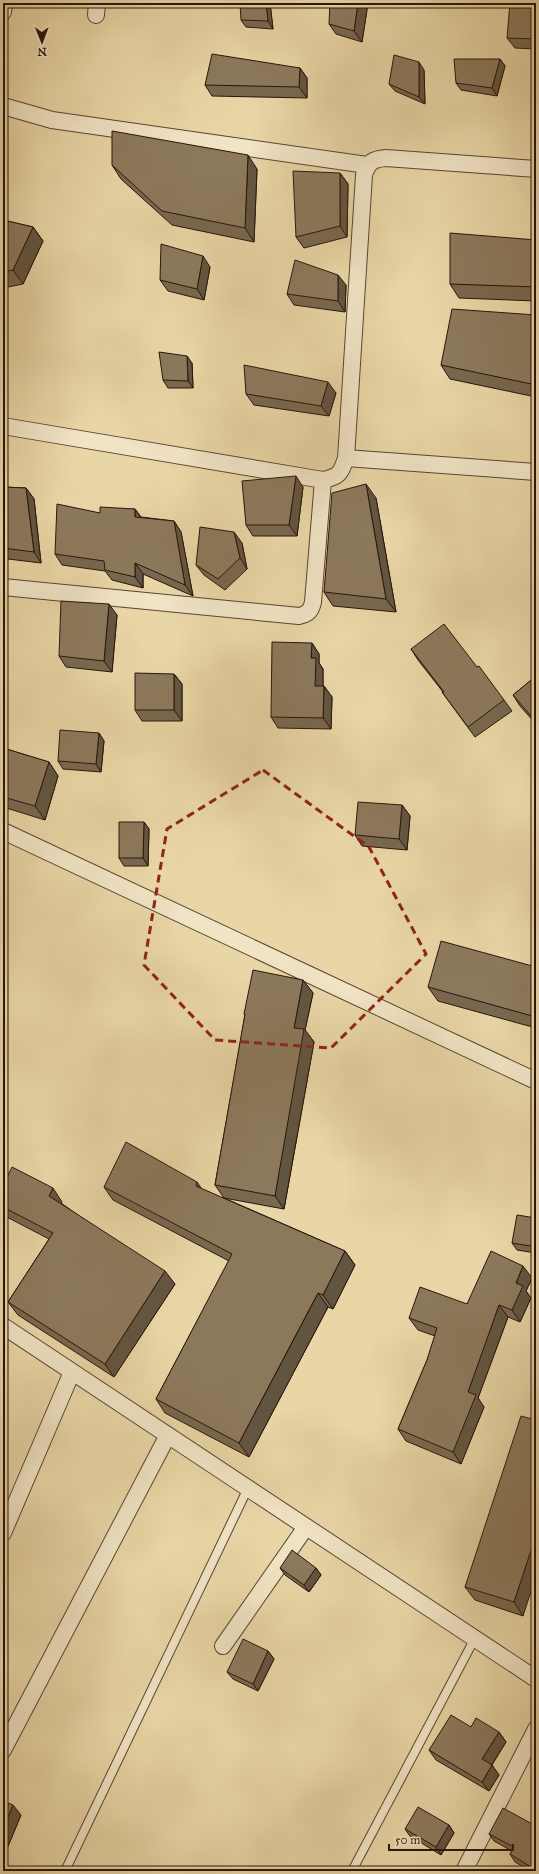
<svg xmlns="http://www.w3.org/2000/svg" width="539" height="1874" viewBox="0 0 539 1874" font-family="'IM FELL Great Primer',serif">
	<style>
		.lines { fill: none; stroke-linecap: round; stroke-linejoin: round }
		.service-casing { stroke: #584432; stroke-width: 10 }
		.minor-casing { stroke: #584432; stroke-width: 18 }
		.service { stroke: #f1e4c5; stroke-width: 8 }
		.minor { stroke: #f1e4c5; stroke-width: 16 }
		.wall { fill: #78684f; stroke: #28140c }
		.shaded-wall { fill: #625540; stroke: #28140c }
		.building { fill: #8c795c; stroke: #28140c }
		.marked { fill: none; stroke: #8f2418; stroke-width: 3; stroke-dasharray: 8 5; stroke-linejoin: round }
	</style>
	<rect width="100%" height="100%" fill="#e9d6a6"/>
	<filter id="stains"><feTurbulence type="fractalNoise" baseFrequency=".005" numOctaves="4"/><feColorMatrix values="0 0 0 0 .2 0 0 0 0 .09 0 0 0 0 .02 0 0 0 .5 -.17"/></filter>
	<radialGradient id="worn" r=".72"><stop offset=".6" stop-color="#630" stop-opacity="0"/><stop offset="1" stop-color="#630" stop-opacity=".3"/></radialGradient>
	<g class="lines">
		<g class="service-casing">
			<path id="service" d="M65,1871L248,1488
				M352,1871L475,1638"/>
		</g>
		<g class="minor-casing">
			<path id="minor" d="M3,12L4,3
				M96,15L97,3
				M3,106L52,120L367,165
				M3,426L323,480C339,477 341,473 346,458L364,175C368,162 373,159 386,158L536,169
				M346,458L536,472
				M3,587L299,616C308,614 311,611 313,602L323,480
				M3,831L536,1081
				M3,1326L536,1679
				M3,1533L72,1372
				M223,1646L306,1527
				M3,1750L168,1435
				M464,1871L536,1729"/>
		</g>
		<use href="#service" class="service"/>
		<use href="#minor" class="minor"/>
	</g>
	<path class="wall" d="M270,3L273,29L246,27L241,20Z
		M368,3L362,42L336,34L329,24Z
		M536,3V49L515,48L507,38Z
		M500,59L505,66L497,96L461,90L456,83Z
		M300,68L307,78V98L212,96L205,85Z
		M424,70L425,104L395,91L389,84Z
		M112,165L257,169L254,242L172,225L121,179Z
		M340,173L348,184L347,237L304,248L296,237Z
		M3,220L33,227L43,241L23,284L3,288Z
		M536,240V301L459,298L450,284Z
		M210,267L204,300L168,291L160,280Z
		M346,285L345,312L294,305L287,294Z
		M536,315V397L450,379L441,365Z
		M192,363L193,388H168L163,380Z
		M336,393L329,416L254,405L246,394Z
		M3,487L26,488L34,499L41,563L8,559L3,551Z
		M303,487L297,536H253L246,525Z
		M376,498L396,612L333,606L324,592Z
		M135,509L141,517L174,521L181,532L193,596L143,574V588L112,580L105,571L62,565L55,554L100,513Z
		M242,543L247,569L225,590L204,575L196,565Z
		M117,615L112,672L66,667L59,656Z
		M312,643L319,654V663L323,669V686H324L332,697L331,729L278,728L271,717Z
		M411,649L504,700L512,711L475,737L450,703L442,692H443L418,660Z
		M174,674L182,684V721H142L135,710Z
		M536,676V724L520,706L513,695Z
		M99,733L104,741L101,772L63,769L58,761Z
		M3,748L49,762L58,776L45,820L3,807Z
		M402,805L410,816L407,850L362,846L355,835Z
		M144,822L149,829L148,866H124L119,858Z
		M536,967V1028L438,1001L428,987Z
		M303,980L313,993L305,1030L314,1042L284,1209L224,1198L345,1251L355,1265L333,1309L328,1307L249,1457L165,1413L156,1399L229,1261L113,1200L104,1187L224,1198L215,1185L245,1015L244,1014Z
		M3,1185L62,1202L61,1203L175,1284L114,1377L18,1315L8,1302L49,1239L3,1215Z
		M536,1218V1253L517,1250L512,1243Z
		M532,1278L526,1291L531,1298L520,1322L508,1317L478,1398L484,1407L461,1464L406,1441L398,1429L427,1360L435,1336L418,1330L409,1318L467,1304Z
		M536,1420L523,1616L475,1600L465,1587Z
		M280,1568H316L321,1575L309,1592L285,1575Z
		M268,1651L274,1659L258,1691L233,1679L227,1672Z
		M471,1727L499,1732L506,1742L492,1765L499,1775L489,1791L436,1760L429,1750Z
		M3,1801L21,1815L6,1851L3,1849Z
		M449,1825L454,1833L441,1855L410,1836L405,1829Z
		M536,1826V1871H531L515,1862L510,1854L512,1851L494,1841L489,1834Z"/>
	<path class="shaded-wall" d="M266,3H270L273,29L268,21Z
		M358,3H368L362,42L354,31Z
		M500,59L505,66L497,96L492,88Z
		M419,62L424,70L425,104L419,97Z
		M300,68L307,78V98L299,87Z
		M248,155L257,169L254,242L245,228Z
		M340,173L348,184L347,237L340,226Z
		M33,227L43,241L23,284L13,270Z
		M203,256L210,267L204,300L197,289Z
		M338,275L346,285L345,312L338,301Z
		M187,356L192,363L193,388L188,381Z
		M328,382L336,393L329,416L321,406Z
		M296,476L303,487L297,536L289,525Z
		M366,484L376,498L396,612L386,599Z
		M26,488L34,499L41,563L34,552Z
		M135,509L143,520L135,517Z
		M174,521L181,532L193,596L185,585Z
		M234,532L242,543L247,569L240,558Z
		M135,563L143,574V588L135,577Z
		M109,604L117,615L112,672L104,661Z
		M312,643L319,654V663L323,669V697L315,686L311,658Z
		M174,674L182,684V721L174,710Z
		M324,686L332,697L331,729L323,718Z
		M99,733L104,741L101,772L96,764Z
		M49,762L58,776L45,820L35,806Z
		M402,805L410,816L407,850L399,839Z
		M144,822L149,829L148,866L143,858Z
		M303,980L313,993L305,1030L314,1042L284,1209L275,1196L294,1028Z
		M197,1182L206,1195L196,1186Z
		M53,1188L62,1202L58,1209L49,1196Z
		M345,1251L355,1265L333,1309L323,1295Z
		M523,1266L532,1278L526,1291L531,1298L520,1322L512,1310L516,1283Z
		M165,1271L175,1284L114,1377L105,1364Z
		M318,1293L328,1307L249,1457L239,1443Z
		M499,1305L508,1317L478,1398L484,1407L461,1464L453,1452L468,1392Z
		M536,1535V1576L523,1616L514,1602Z
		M316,1568L321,1575L309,1592L304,1585Z
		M268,1651L274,1659L258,1691L253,1684Z
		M499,1732L506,1742L489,1769L482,1759Z
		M492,1765L499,1775L489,1791L482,1782Z
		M13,1805L21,1815L6,1851L3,1846V1830Z
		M449,1825L454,1833L441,1855L436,1847Z"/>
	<path class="building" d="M240,3H266L268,21L241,20Z
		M330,3H358L354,31L329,24Z
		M510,3H536V39L507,38Z
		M212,54L300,68L299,87L205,85Z
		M394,55L419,62V97L389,84Z
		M454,59H500L492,88L456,83Z
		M112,131L248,155L245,228L162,211L112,165Z
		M293,171L340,173V226L296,237Z
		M3,220L33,227L13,270L3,272Z
		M450,233L536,240V287L450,284Z
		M161,244L203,256L197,289L160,280Z
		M295,260L338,275V301L287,294Z
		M452,309L536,315V385L441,365Z
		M159,352L187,356L188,381L163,380Z
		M244,365L328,382L321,406L246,394Z
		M296,476L289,525H246L242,481Z
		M366,484L386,599L324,592L332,493Z
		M3,487L26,488L34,552L3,548Z
		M57,504L100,513V507L135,509V517L174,521L185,585L135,563V577L105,570L104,561L55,554Z
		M200,527L234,532L240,558L218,579L196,565Z
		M61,601L109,604L104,661L59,656Z
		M444,624L477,667L479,666L504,700L468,727L442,692H444L411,649Z
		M272,642L312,643L311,658H316L315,686H324L323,718L271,717Z
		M135,673L174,674V710H135Z
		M536,676V722L513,695Z
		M60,730L99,733L96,764L58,761Z
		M3,748L49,762L35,806L3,797Z
		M358,802L402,805L399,839L355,835Z
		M119,822H144L143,858H119Z
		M441,941L536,967V1017L428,987Z
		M253,970L303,980L294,1028L304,1029L275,1196L215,1185L245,1014H244Z
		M126,1142L197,1182L196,1186L345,1251L323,1295L318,1293L239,1443L156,1399L232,1254L104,1187Z
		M12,1167L53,1188L49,1196L165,1271L105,1364L8,1302L53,1233L3,1207V1185Z
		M517,1215L536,1218V1247L512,1243Z
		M491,1251L523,1266L516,1283L523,1286L512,1310L499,1305L468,1392L476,1395L453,1452L398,1429L427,1360L437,1328L409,1318L420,1287L467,1304Z
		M521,1416L536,1420V1535L514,1602L465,1587Z
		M292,1550L316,1568L304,1585L280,1568Z
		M243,1639L268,1651L253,1684L227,1672Z
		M451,1715L471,1727L476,1718L499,1732L482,1759L492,1765L482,1782L429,1750Z
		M3,1801L13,1805L3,1830Z
		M418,1807L449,1825L436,1847L405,1829Z
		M503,1808L536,1826V1870L510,1854L514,1847L489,1834Z"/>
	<path class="marked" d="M263,770L369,847L426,954L331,1048L215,1040L144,965L167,829Z"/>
	<rect width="539" height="1874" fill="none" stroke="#e9d6a6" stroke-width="16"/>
	<rect x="4" y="4" width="531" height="1866" fill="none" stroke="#28140c" stroke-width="2"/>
	<rect x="8" y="8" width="523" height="1858" fill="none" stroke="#28140c"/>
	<g transform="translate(42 42) rotate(179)" stroke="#f1e4c5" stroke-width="3" paint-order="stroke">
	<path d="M0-3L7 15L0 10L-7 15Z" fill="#28140c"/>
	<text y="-6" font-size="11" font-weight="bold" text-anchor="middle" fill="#28140c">N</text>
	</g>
	<path d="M389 1844v6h124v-6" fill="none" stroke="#28140c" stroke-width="2"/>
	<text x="395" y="1844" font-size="12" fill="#28140c" stroke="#f1e4c5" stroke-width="3" paint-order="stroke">50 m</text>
	<rect width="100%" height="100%" filter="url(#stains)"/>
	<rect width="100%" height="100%" fill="url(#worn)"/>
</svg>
